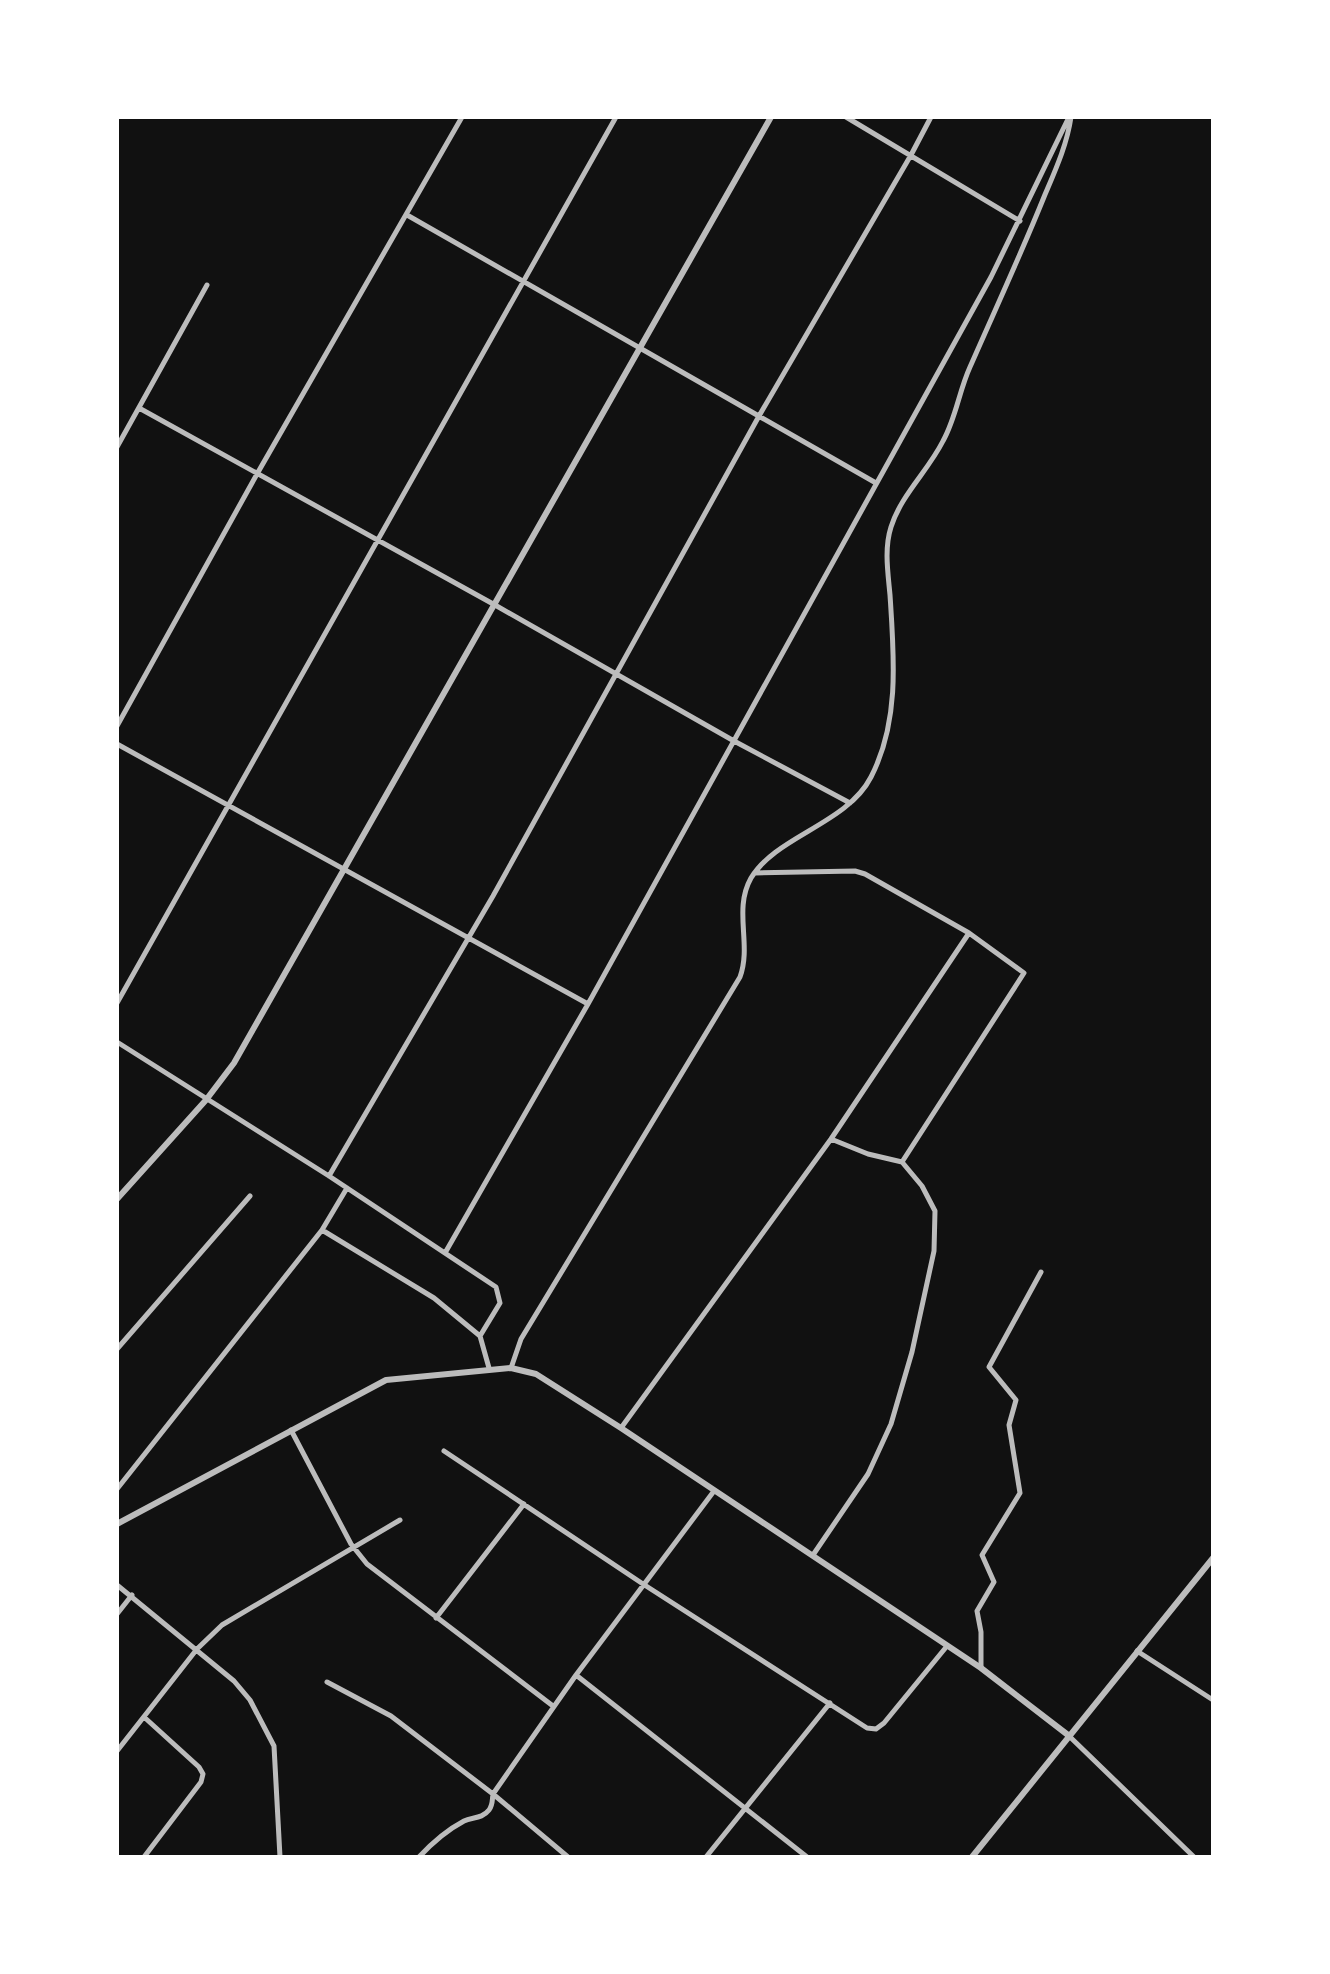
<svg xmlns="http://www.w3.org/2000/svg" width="1330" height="1974" viewBox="0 0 1330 1974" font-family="Barlow,sans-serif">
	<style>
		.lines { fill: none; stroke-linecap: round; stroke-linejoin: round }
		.minor { stroke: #bcbcbc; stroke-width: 5 }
		.tertiary { stroke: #bcbcbc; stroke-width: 6 }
	</style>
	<rect width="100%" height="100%" fill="#111"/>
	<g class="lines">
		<path class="minor" d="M846,117L1020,221
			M407,215L876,483
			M139,408L495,605L734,741L850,803
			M117,447L207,285
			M117,726L257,474L462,117
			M117,744L588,1004
			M755,873L855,871L865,874L969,933
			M117,1003L616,117
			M117,1042L329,1176L496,1287L500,1303L480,1336
			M831,1139L868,1154L902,1162
			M329,1176L493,896L759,416L911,155L931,117
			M322,1230L434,1298L480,1336L489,1368
			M445,1253L588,1004L991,277L1069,117
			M117,1349L250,1196
			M511,1368L521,1339L740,977C752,944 733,910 751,878C776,836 847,824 871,777C900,721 894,656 890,595C888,573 884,549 891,527C901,495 928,471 943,441C956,418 959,391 970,367C995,310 1021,254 1044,197C1055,171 1067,145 1071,117
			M621,1428L831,1139L969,933L1024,973L902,1162L922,1186L935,1211L934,1251L912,1352L891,1424L868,1474L813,1555
			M291,1430L351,1544L367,1564L553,1706
			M444,1451L643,1584L867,1728L876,1729L884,1723L947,1646
			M117,1489L322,1230L347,1188
			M117,1585L234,1681L250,1700L274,1746L280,1857
			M117,1614L132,1595
			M436,1618L524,1504
			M1137,1651L1213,1700
			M981,1668V1632L977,1611L994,1582L982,1555L1020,1493L1009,1425L1016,1400L989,1367L1041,1272
			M576,1675L807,1857
			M327,1682L391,1716L493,1794L568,1857
			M1068,1735L1194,1857
			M117,1751L197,1649L222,1625L400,1520
			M144,1857L201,1782L203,1774L199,1767L144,1717
			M419,1857C432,1843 447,1830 464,1821C472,1817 482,1819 489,1810C493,1805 492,1800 493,1794L576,1675L714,1491
			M706,1857L830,1703"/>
		<path class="tertiary" d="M117,1199L206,1100L234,1063L771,117
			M117,1524L386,1380L511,1368L536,1374L621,1428L981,1668L1068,1735
			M972,1857L1213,1558"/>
	</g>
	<rect width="1330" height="1974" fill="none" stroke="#ffffff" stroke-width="238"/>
</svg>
